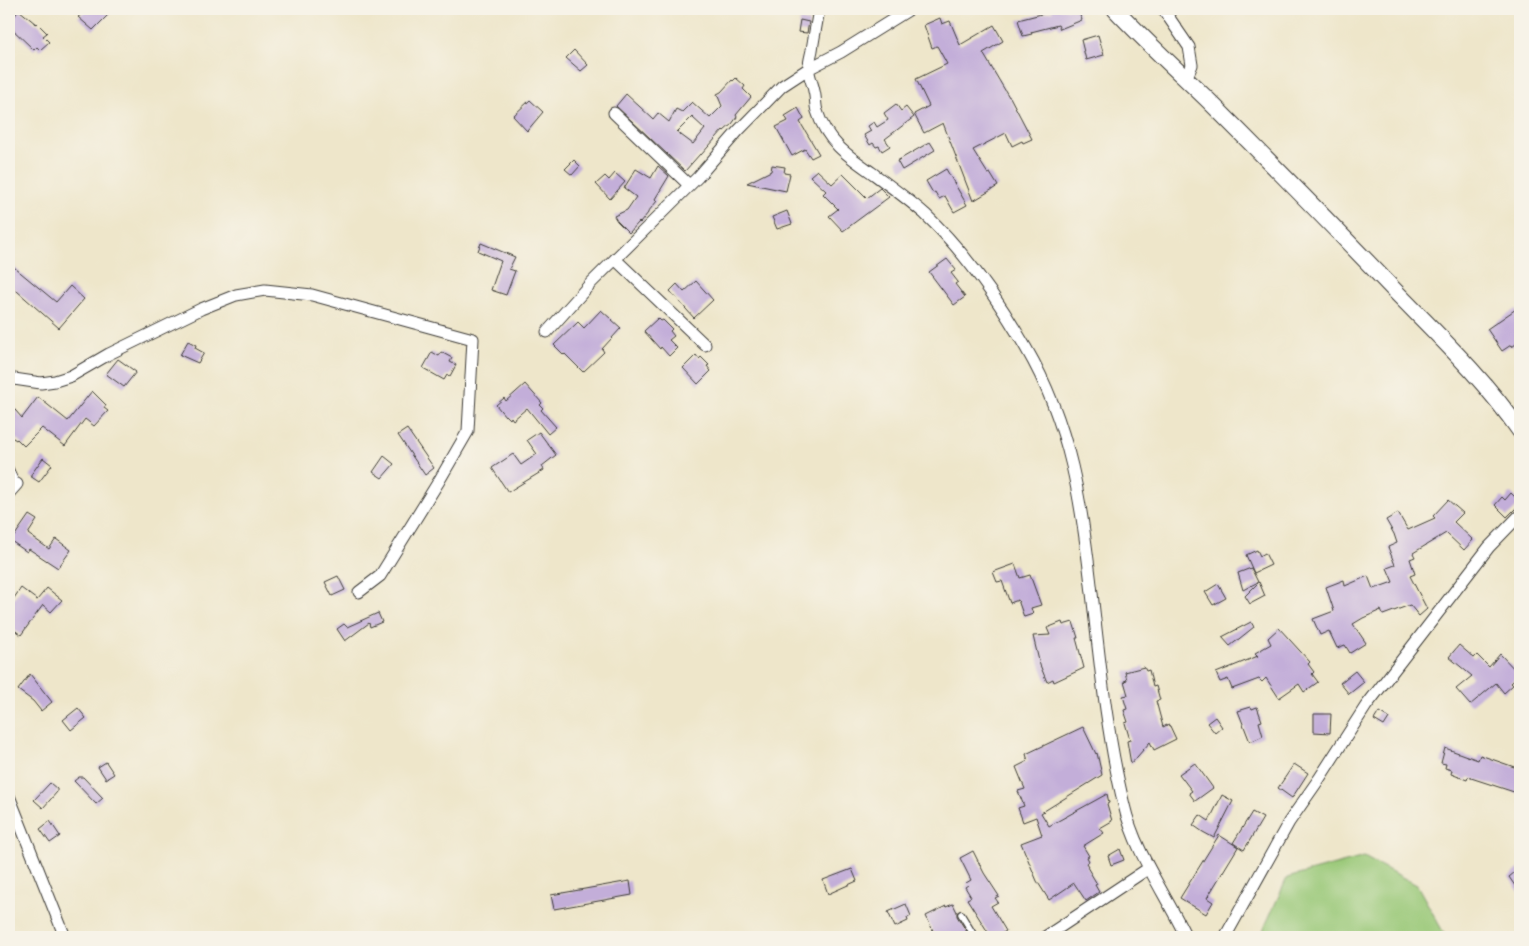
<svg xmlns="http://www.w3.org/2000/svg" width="1529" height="946" viewBox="0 0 1529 946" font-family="Kalam,sans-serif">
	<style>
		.green { fill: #99c877; stroke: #5a724a }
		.building { fill: #c3aed9; fill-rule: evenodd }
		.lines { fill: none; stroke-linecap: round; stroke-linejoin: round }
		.service-casing { stroke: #3c3a36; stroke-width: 8 }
		.minor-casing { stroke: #3c3a36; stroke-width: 13 }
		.secondary-casing { stroke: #3c3a36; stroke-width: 18 }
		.service { stroke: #fff; stroke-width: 5.5 }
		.minor { stroke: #fff; stroke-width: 11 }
		.secondary { stroke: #fff; stroke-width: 16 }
	</style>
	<rect width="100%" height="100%" fill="#f7f3e8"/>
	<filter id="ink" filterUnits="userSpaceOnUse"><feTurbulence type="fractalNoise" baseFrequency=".02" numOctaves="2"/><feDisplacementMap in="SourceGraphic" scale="10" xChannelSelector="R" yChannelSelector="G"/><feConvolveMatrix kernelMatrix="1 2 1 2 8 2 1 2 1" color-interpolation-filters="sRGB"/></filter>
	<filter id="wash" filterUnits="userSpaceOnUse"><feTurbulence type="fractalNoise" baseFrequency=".0096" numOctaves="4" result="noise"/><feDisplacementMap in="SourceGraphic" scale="20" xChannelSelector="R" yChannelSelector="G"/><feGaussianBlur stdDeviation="1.12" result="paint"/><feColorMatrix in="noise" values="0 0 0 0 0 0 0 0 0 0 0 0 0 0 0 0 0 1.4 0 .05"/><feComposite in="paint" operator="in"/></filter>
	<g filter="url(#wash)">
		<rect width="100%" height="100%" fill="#eee6ca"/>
		<path class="green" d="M1364,857L1417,885L1446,937H1260L1287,878Z"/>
		<g id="blocks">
			<path class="building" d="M88,9H114L93,30L78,17Z
				M1052,9H1077L1082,20L1060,29L1058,25L1031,32L1032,34L1023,36L1018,20L1053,11Z
				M19,10L36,24L37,23L47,33L43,36L49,42L40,50L37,47L34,50L9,26V13L13,18Z
				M940,18L942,24L950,21L960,45L994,25L1003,41L983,53L1009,97H1010L1032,139L1023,143L1022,141L1012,146L1006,133L973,150L988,174L990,173L998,186L973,201L943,123L924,133L914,114L929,106L916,79L947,64L937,46L932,48L924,25Z
				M800,20L809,22L807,33L798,32Z
				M1098,35L1104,55L1086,60L1081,40Z
				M574,50L588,65L581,71L566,58Z
				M736,78L745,86L743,89L751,97L736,115L737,117L732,124L724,131L723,130L701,155L700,154L685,171L616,106L626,94L653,119L658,113L669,122L676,109L682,112L692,102L710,118L722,106L717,94L721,92L732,80L733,81ZM692,117L705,129L693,144L677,132Z
				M530,100L543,112L527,131L513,116Z
				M896,104L901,111L906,107L914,117L885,139L890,146L882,151L879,146L876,147L873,143L870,145L864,135L871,131L868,126L874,122L877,127L888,120L884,113Z
				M798,108L804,119L800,122L819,154L811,158L805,149L792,156L776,127L788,121L785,116Z
				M930,142L935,150L902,170L897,161Z
				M574,160L580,166L572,175L565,169Z
				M772,165L785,167L784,173L790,174L786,191L747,183L771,171Z
				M658,166L669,176L655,199L657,201L648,212V213L640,223L639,222L629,233L617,221L614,216L627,210L636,197L624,188L636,169L651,178Z
				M946,169L967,205L954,212L945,196L939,199L935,192L933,193L926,181Z
				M817,170L832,184L843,174L867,198L880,188L889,197L843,231L829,216L838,209L823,194L826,191L810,176Z
				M615,173L625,182L610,199L596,184L605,176L609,180Z
				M787,211L792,224L777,229L772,217Z
				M481,243L515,257L509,269L515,271L506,295L491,290L501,261L478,251Z
				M947,259L956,270L951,273L958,282L955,284L965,297L954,305L929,272Z
				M9,263L56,302L70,286L84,299L59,328L9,284Z
				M696,281L713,300L694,318L670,291L677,284L684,292Z
				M1516,309L1520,314V341L1512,347L1511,345L1502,351L1487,329Z
				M601,310L621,328L602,349L604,352L583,372L565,354L564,355L554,345L578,322L584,328Z
				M658,318L661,321L663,320L672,329L670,331L674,336L669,340L677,348L669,356L661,347L660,349L644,331Z
				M188,341L196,345L195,348L204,353L198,363L180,355Z
				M432,352L439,356L441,352L452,358L450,362L456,365L450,376L447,375L444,380L423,368Z
				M696,355L699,359L701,357L709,365L707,366L711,371L698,384L683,368Z
				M118,359L136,372L124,387L106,374Z
				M525,384L542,403L540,405L543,408L541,410L556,427L548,434L527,408L513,420L511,417L510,419L506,415L505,416L496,405L504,398L506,401Z
				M92,391L106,405L104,408L108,411L94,426L85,419L65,446L42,428L24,446L17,439L16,440L13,438L9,439V403L22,418L38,397L68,421Z
				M407,429L434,468L425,475L398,435Z
				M539,432L556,455L542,466L544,470L508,492L492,468L513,454L521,465L537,454L527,440Z
				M384,456L394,464L382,478L373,472Z
				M43,458L52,465L39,482L30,476Z
				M1511,493L1520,502V504L1507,517L1495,505L1502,497L1505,500Z
				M1448,500L1463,513L1454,522L1473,540L1464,550L1446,533L1413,553L1415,557L1410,559L1415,574L1410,576L1427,609L1419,616L1410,605L1383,615L1381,610L1363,618L1353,624L1366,643L1350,653L1345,645L1337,648L1329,631L1320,635L1313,619L1334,611L1326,587L1344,580L1345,586L1368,576L1373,589L1393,582L1387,568L1395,565L1388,547L1397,543L1394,534L1386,520L1398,513L1408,530L1435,518L1433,516Z
				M29,515L37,520L28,534L49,549L56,539L71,550L58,568L29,549L27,552L11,541Z
				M1257,550L1260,556L1265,553L1271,565L1254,573L1246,555Z
				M1015,564L1020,578L1030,575L1041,605L1031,608L1033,614L1024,617L1018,600L1010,603L1002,581L997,582L993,572Z
				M1251,568L1258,582L1243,590L1238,573Z
				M338,576L345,590L332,596L325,582Z
				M1259,582L1265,596L1250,604L1245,596Z
				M1218,584L1226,598L1213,605L1205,592Z
				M21,588L37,600L47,588L62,600L51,612L43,605L21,635L9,626V605Z
				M378,613L382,622L370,627L369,623L345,641L337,629L344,624L347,627Z
				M1062,622L1063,625L1073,622L1078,638H1076L1084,668L1054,682L1053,679L1047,682L1040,665L1033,636L1050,635L1047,628Z
				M1251,622L1254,627L1230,646L1222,637Z
				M1279,628L1310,662L1308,664L1314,672L1312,674L1318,682L1304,692L1299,684L1279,698L1266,678L1262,682L1259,679L1232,689L1228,679L1220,682L1216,673L1258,656L1255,653L1271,644L1268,638Z
				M1459,645L1474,658L1477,655L1489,667L1500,654L1520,675L1511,683L1513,685L1504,693L1496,683L1470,705L1456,689L1472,676L1449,657Z
				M1144,667L1146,671L1149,670L1153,687L1156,686L1160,700L1156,701L1163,727L1169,724L1176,739L1154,750L1150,742L1131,764L1127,741L1130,740L1125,723L1128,722L1124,710L1127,709L1123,696L1128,695L1124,681L1127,680L1125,672Z
				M1355,671L1364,682L1349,694L1340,683Z
				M30,674L52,702L41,711L33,701L18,690Z
				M1251,707L1252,709L1257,707L1262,721L1259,722L1263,736L1250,742L1238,711Z
				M78,708L86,718L71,730L63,720Z
				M1379,712L1389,718L1384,726L1374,720Z
				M1314,714H1331L1330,733L1314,732Z
				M1215,717L1222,727L1215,733L1207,723Z
				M1083,727L1096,754L1097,753L1102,775L1041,813L1049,826L1107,794L1109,803L1107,804L1112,821L1100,828L1104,833L1083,846L1089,856L1087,857L1089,861L1086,863L1088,866L1087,867L1097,884L1095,885L1099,892L1086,901L1074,883L1049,900L1037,881L1021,843L1042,835L1036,817L1023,822L1018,808L1024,806L1018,791L1025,789L1016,767L1028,761L1026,754Z
				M1445,748L1478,760L1480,755L1520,769L1518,774L1520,775V785L1517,793L1468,777L1467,780L1451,774L1452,770L1445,768L1446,764L1441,763Z
				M106,762L114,774L106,779L98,767Z
				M1195,763L1213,788L1195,801L1189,793L1192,791L1179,774Z
				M1294,764L1308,773L1292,798L1278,788Z
				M79,777H83L103,798L96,804L74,781Z
				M50,783L57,789V792L43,808L34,800Z
				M1222,795L1233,801L1214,838L1203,832L1193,825L1200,815L1209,821Z
				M1252,812L1263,818L1244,850L1233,843Z
				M50,821L60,836L50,843L40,829Z
				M1219,835L1238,847L1207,898L1213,902L1206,914L1180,898Z
				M1120,849L1124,860L1111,865L1108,856Z
				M973,851L984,873L999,896L995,898L998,902L991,906L1006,931L1001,934L1003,937H991L967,899L971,897L965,887L968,885L966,883L971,880L960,858Z
				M1520,868V893L1509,877Z
				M852,869L857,881L828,894L823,880Z
				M630,881L632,895L554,909L551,895Z
				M906,904L911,916L907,918L908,921L895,927L888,912Z
				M953,904L957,912V916L970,937H936L926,916L946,906V907Z"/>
		</g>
	</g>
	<g filter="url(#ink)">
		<use href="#blocks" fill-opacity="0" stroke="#3c3a36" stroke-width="1"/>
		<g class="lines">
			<g class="service-casing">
				<path id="service" d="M9,467L17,484
					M961,914L975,937"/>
			</g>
			<g class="minor-casing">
				<path id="minor" d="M819,9C817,22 814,36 812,50C811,56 808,64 809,71C809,77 813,84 814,91C816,97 815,105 817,111C826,141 848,156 871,172C890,186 908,199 925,214C964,251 999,301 1026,348C1071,425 1082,505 1092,593C1100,664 1107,736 1124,805C1135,853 1166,894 1186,937
					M1163,9L1189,47L1192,65L1186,79
					M614,113L689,185
					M615,259L705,345
					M547,332L591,283L698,177L738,131L782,86L808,69L841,52L910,9
					M9,377L14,379L41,383L55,381L71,376L109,354L201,309L236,295L265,290L312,295L473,339L468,431L439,481L380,576L359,592
					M9,493L17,484
					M9,796L65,937
					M1045,937L1149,868
					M1225,937L1289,822L1319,779L1366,706L1489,547L1520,515"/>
			</g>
			<g class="secondary-casing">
				<path id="secondary" d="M1115,9C1146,42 1179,72 1212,104C1274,166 1336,229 1397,293C1440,337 1485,380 1520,431"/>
			</g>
			<use href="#service" class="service"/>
			<use href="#minor" class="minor"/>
			<use href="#secondary" class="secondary"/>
		</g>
	</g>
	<rect width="1529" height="946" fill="none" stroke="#f7f3e8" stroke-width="30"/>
</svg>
